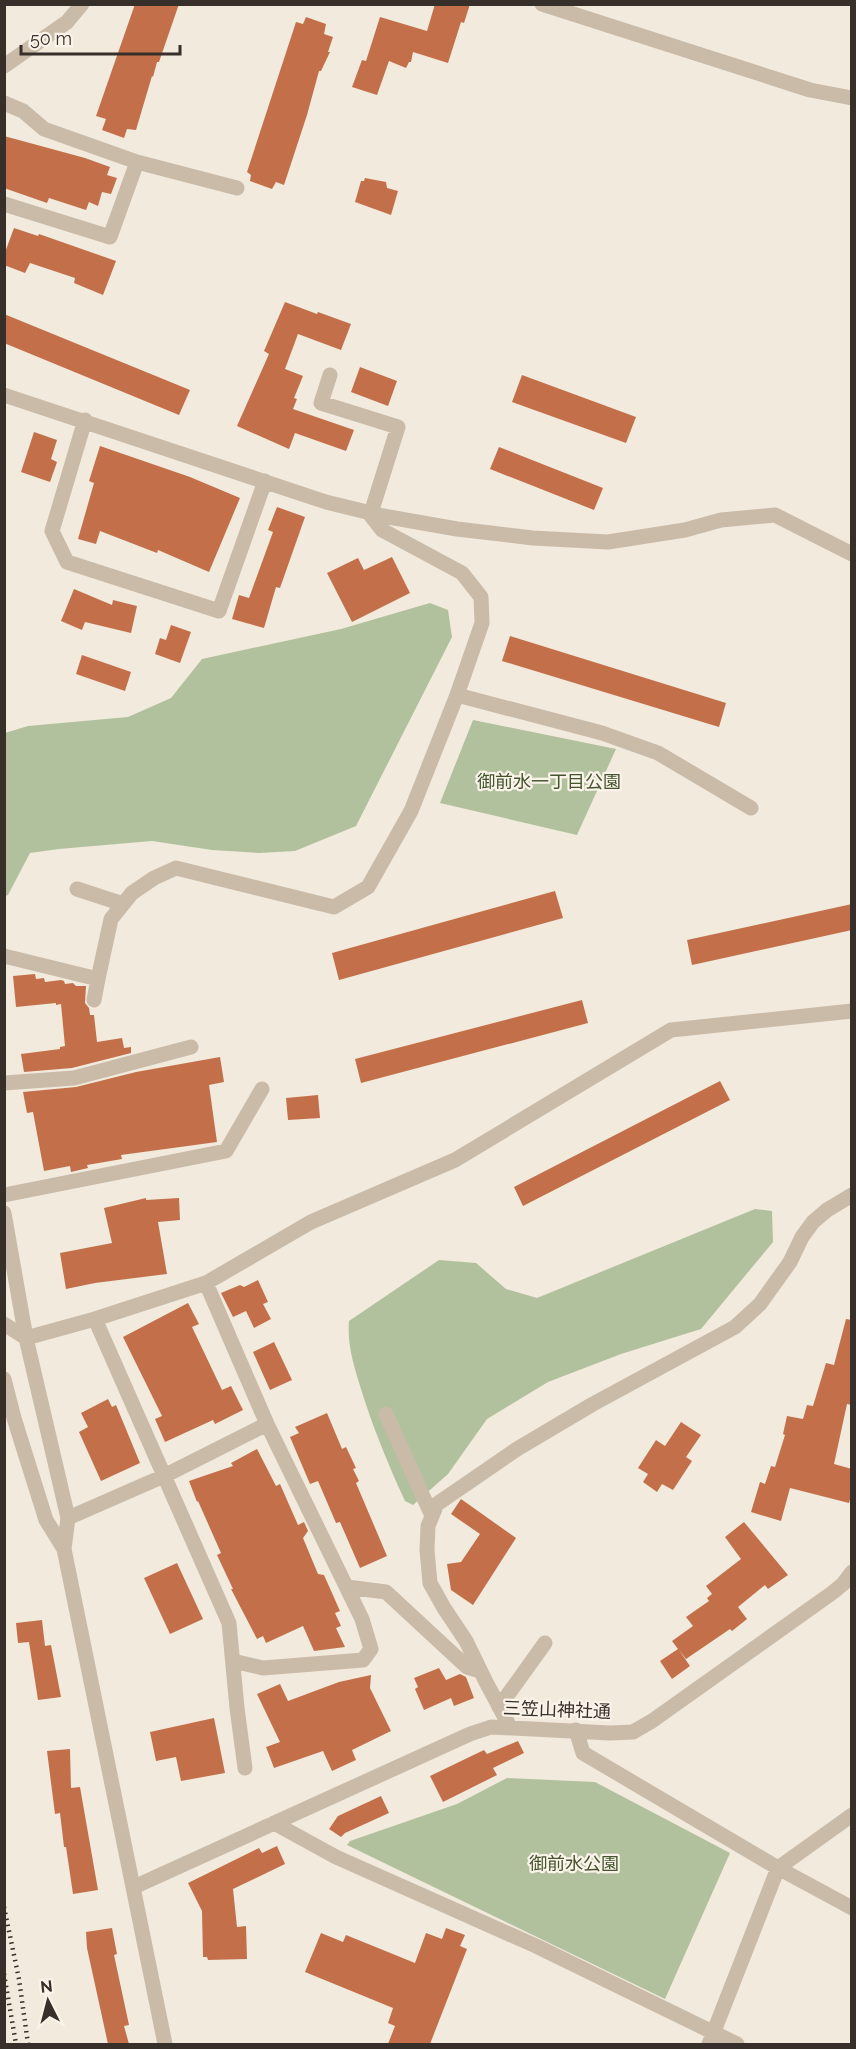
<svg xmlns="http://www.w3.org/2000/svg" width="856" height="2049" viewBox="0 0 856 2049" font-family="Raleway,'Noto Sans JP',sans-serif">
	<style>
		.green { fill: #b2c19d }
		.building { fill: #c3704a }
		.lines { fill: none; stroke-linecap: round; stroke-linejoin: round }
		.minor { stroke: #cabba9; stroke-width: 15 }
		.tertiary { stroke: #cabba9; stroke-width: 15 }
		.rail { stroke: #372f29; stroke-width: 4.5; stroke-dasharray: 1.5 4.5; stroke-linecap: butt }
		.labels { text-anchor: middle; stroke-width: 4.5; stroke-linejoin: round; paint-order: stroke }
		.park-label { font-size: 18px; fill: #44552d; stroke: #faf3ea }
		.street-label { font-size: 18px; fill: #372f29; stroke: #faf3ea }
	</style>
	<rect width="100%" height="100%" fill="#f2eadd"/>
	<path class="green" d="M430,603L448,610L452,637L356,826L295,851L259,853L212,850L152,841L59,849L30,853L8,895L5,896V733L28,726L128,717L171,698L202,659L341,629Z
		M473,720L616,749L577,835L440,803Z
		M755,1209L772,1211L773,1242L701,1329L621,1354L548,1382L487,1419L448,1474L413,1505L405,1501C388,1464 373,1428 361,1389C354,1366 347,1345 349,1321L439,1260L476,1263L506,1289L537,1298Z
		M507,1778L595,1782L730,1853L665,1999L347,1845L350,1841L457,1804Z"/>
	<path class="building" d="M135,4H179L159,62H157L153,77L152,76L136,130L127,129L124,138L102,130L106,119L96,116Z
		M435,4H470L464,23L461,22L448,63L413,52L411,62H409L406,68L389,61L377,95L352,87L362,60L366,61L380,17L427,31Z
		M306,17L326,24L324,34L333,37L328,52H330L321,71H319L307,115L284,185L276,182L272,189L250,181L251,175L247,172L296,22L303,24Z
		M4,136L85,158L110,167L107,175L117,178L111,194L102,192L98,206L89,202L86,210L49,198L47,203L4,188Z
		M365,178L386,182L387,188L398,191L391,215L355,202L361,181H364Z
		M14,228L38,236L39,234L116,261L103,295L74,283L75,278L30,263L25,273L4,265V255Z
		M285,302L317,314L318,312L351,324L341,350L298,334L285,369L303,376L294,398L297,399L293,409L354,430L346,451L295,433L289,449L237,426L269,354L264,351Z
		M4,314L190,390L179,415L4,343Z
		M360,367L397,381L388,406L351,392Z
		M522,375L636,417L626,443L512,402Z
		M34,432L57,440L51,459L57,462L50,482L21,472Z
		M100,446L190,477L240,498L209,572L158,550L157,553L100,531L96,544L78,539L94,483L89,481Z
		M499,447L603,488L594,510L490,469Z
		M277,507L305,517L280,588L276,587L264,628L232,619L239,595L249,598L273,532L268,530Z
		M392,557L410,593L352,622L327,573L358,558L364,570Z
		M74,589L112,605L113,600L137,606L131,633L85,622L82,630L61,621Z
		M171,625L191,632L180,663L155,654L160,638L166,640Z
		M510,636L726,703L719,727L502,661Z
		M82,655L131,672L125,691L76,674Z
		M555,891L563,918L339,980L332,953Z
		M852,904V930L692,965L687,940Z
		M35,974L36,979L44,978L45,982L61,980L64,981L65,984L73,983L76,986H86L85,1003L89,1008L90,1015H94L97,1042L122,1038L124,1048L131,1047V1053L72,1068L24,1072L21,1054L60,1049V1047L65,1046L61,1004L56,1005V1003L16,1007L13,976Z
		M582,1000L588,1023L361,1083L355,1059Z
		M220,1057L224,1082L209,1085L217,1142L121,1155L122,1159L87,1165L88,1168L71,1172L70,1166L44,1171L33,1112L27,1113L23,1092L76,1087L136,1072Z
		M720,1081L730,1100L523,1206L514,1187Z
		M318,1095L320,1118L288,1120L286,1098Z
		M146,1198V1200L179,1198L180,1220L158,1222L167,1274L95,1283L66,1289L60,1253L112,1243L104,1208Z
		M258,1280L268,1302L263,1304L271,1319L254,1328L246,1311L233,1317L221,1293L240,1285L244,1287Z
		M188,1303L199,1324L192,1327L222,1390L231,1386L243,1410L215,1424L213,1420L165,1442L155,1419L162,1416L123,1337Z
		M846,1319L852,1320V1405L847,1404L834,1464L852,1469V1493L849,1503L790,1488L781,1521L751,1512L760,1482L765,1484L771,1466L775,1467L785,1435L783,1434L787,1416L803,1419L807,1405L813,1406L826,1363L834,1365Z
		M274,1342L292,1380L270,1390L253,1352Z
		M108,1399L112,1407L116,1405L140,1463L101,1481L79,1432L88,1427L81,1413Z
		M327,1413L342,1449L346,1447L356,1468L353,1469L359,1481L356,1483L387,1556L360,1568L340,1522L336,1523L318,1481L310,1484L290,1437L299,1433L295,1427Z
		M681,1422L701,1435L686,1457L692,1461L673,1490L662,1484L657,1492L643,1482L648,1474L638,1468L656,1440L665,1446Z
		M257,1449L276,1486L280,1484L298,1525L304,1522L308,1531L303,1538L318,1574L324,1575L340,1611L335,1613L341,1626L336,1628L345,1647L314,1651L303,1626L266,1643L263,1636L257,1639L231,1589H233L217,1555L221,1553L198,1501L197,1502L189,1481L233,1466L231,1463Z
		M461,1499L516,1538L473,1605L451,1590L447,1564L461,1562L480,1534L451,1514Z
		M744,1522L788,1575L768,1589L765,1585L738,1607L747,1619L732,1631L730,1629L686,1659L679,1650L690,1666L672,1679L660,1661L678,1649L672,1641L693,1626L686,1617L709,1601L707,1598L712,1594L706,1586L741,1559L725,1537Z
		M177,1563L203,1619L170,1634L144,1578Z
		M42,1620L45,1646L51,1645L61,1697L38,1700L29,1642L18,1643L16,1623Z
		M439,1668L446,1680L460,1674L466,1677L474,1698L454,1706L451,1698L424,1710L415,1689L418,1687L414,1678Z
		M371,1675L370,1688L391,1731L352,1750L356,1760L332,1771L323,1751L274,1768L266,1747L280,1742L257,1694L280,1684L288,1701L339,1682Z
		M214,1718L225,1773L181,1781L176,1757L156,1761L150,1732Z
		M518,1741L524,1753L493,1768L497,1775L443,1802L430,1776L484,1750L487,1754Z
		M70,1749L71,1788L80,1787L98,1890L73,1894L66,1847H64L60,1813L55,1814L47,1751Z
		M381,1796L389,1813L345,1833L341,1837L329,1829L338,1816Z
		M277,1846L285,1864L233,1889L237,1927L246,1926L247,1959L208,1960L207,1957H203L202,1911L188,1883L259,1848L262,1853Z
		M112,1928L117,1954L114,1955L129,2025L124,2026L129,2044H108L87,1948L86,1932Z
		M446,1928L465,1935L460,1946L467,1949L430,2044H388L395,2026L388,2023L393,2008L305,1972L321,1933L343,1942L346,1935L415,1963L426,1933L442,1939Z"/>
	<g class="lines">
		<path class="minor" d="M542,4L810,90L852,98
			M4,66L67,22L82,4
			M4,103L23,111L44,129L137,162L110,237L4,204
			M137,162L237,188
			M330,375L321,403L398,427L371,513
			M4,395L326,502L383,516L457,529L533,538L608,542L685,530L721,520L775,515L852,554
			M85,420L52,531L67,562L219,611L265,481
			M457,695L602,733L658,753L751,808
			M77,889L123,904
			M4,956L98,979L111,919L132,893L154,878L176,868L334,907L368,887L411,811L457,695L482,623L481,597L462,573L382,530L368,512
			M94,1000L98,979
			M4,1083L74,1078L191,1047
			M4,1195L226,1151L262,1089
			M206,1283L267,1424L362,1619L371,1649L363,1660L263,1668L233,1661
			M95,1319L229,1623L237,1708L245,1768
			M26,1338L95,1319L206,1283L311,1222L455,1160L671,1030L852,1011
			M386,1414L432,1516
			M68,1518L164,1476L267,1424
			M347,1587L386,1592L467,1667L480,1671
			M499,1707L545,1643
			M510,1727L486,1682L466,1641L444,1608L430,1583L427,1550L428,1526L437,1504L517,1449L593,1404L735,1327L760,1304L790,1262L802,1237L813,1222L827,1210L852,1195
			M576,1730L583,1753L778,1868L852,1908
			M274,1823L336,1857L536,1946L737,2044
			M134,1887L470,1734L491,1727L610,1733L633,1732L652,1721L832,1593L843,1584L852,1572
			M709,2044L778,1868L852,1815"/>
		<path class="tertiary" d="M4,1213L26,1338L68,1518L64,1549L165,2044
			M4,1324L26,1338
			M4,1379L14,1418L46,1520L64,1549"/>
		<path class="rail" d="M4,1907L19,1979L28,2044
			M4,1974L16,2044"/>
	</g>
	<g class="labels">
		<g class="park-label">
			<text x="549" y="788">御前水一丁目公園</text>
			<text x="574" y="1870">御前水公園</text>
		</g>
		<g class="street-label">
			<text transform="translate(557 1710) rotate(2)" y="6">三笠山神社通</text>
		</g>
	</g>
	<rect width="856" height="2049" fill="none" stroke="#372f29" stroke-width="12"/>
	<g transform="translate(48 2001) rotate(354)" stroke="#faf3ea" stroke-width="4.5" paint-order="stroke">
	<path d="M0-4.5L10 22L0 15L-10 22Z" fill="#372f29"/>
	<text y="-9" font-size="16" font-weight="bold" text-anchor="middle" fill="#372f29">N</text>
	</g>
	<path d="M21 45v9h159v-9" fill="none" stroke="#372f29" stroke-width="3"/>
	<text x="30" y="45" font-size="18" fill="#372f29" stroke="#faf3ea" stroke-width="4.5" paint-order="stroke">50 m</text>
</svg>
